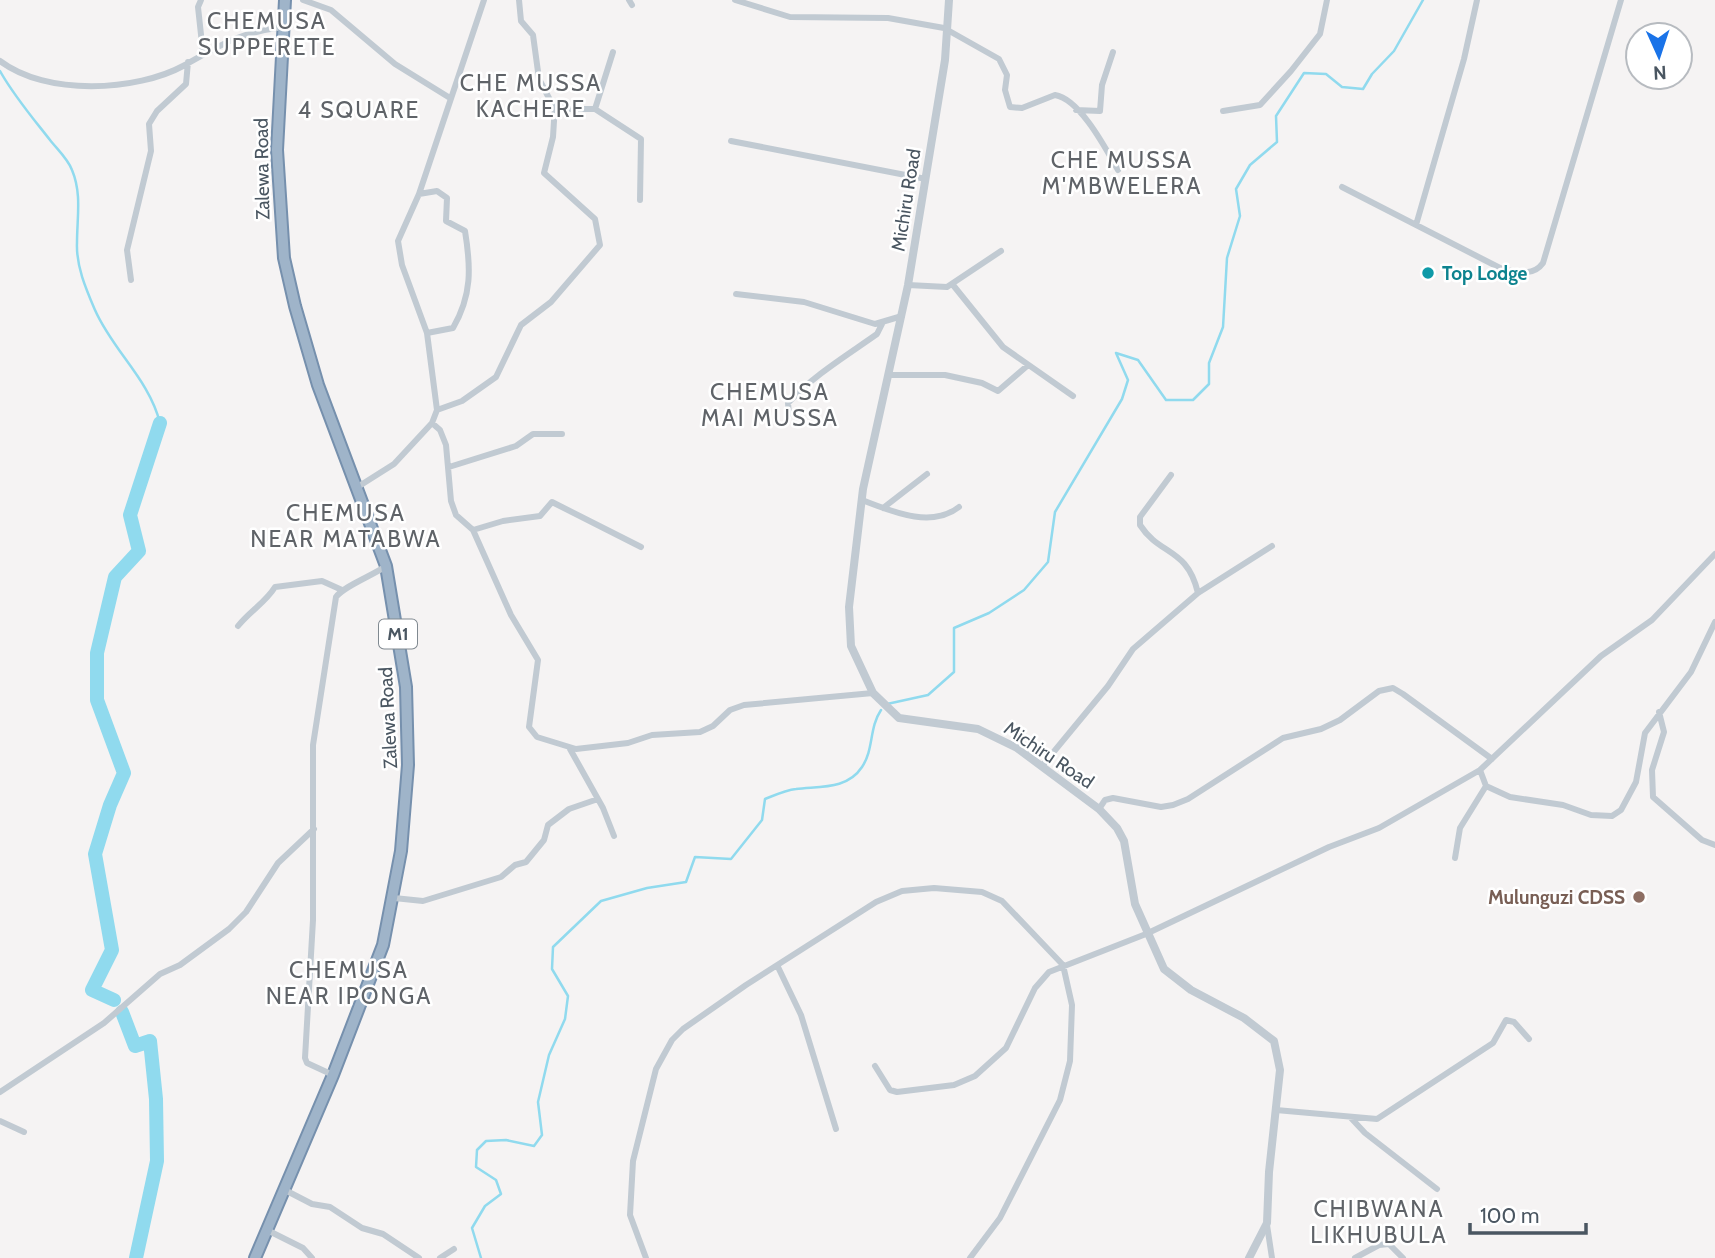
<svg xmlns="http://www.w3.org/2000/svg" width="1715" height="1258" font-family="Cabin,sans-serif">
<rect width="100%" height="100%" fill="#f5f3f3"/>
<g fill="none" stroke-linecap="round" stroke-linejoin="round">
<!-- stream -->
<path stroke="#90daee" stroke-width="2.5" d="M0 71C14 96 32 117 50 140 57 149 68 159 72 170 82 194 77 217 77 243 76 266 86 289 95 310 113 351 149 379 160 423
M887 704 928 695 954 672V628L989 613 1024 590 1048 562 1055 512 1122 399 1128 380 1116 353 1138 360 1166 400H1193L1209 384V363L1223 327 1227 258 1240 216 1236 189 1250 165 1277 142 1276 116 1304 73 1326 74 1342 87 1363 89 1372 74 1394 51 1423 0
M481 1258 472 1228 485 1206 501 1194 496 1180 476 1167 477 1150 486 1141 506 1140 534 1146 542 1135 538 1102 549 1055 565 1019 568 996 552 969 553 947 601 901 647 888 686 882 695 857 731 859 762 820 765 799C775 795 786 790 796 789 819 786 847 790 862 767 874 749 869 728 881 710"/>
<!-- river -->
<path stroke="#90daee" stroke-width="14" d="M114 1000 92 990 112 950 95 854 110 805 124 773 97 700V653L115 577 139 551 130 515 160 423
M122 1012 135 1046 150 1041 156 1099 157 1161 136 1258"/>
<!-- trunk casing -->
<g stroke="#7690ad" stroke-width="14">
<path id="trunk" d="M255 1258 333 1075 383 945 401 851 408 765 406 687 386 566 318 385 295 306 284 258 277 150 285 0"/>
</g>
<!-- minor -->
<path stroke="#c1cad2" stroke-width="6" d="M201 0 198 7 203 53
M303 0 331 10 395 64 450 98
M519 0 521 21 533 35 539 79 550 100 565 109H595L641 139 640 200
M629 0 632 5
M735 0 790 17 888 18 944 28 999 59 1007 75 1005 90 1010 107 1022 108 1055 95C1080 99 1106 149 1118 170
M0 61C46 96 136 92 185 65 223 44 238 33 283 27
M595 109 613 52
M1076 110 1100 111 1102 85 1113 52
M1223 111 1260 105 1291 71 1320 34 1327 0
M731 141 926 179
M1342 187 1502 269C1517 272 1533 277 1543 263L1621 0
M419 194 437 191 447 198 446 221 465 231C471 268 472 295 453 328L427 333
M1416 225 1464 59 1477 0
M131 280 127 250 151 151 149 124 157 111 186 84 188 62
M908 285 947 287 1001 251
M953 285 1003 347 1073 396
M736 294 804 302 875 324 902 316
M889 375H945L982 383 998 391 1027 366
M437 410 462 401 496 377 521 325 551 302 600 245 595 219 544 173 553 137 555 105
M789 414 788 403C814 375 846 356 877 334L882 324
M432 423 440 430 446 445 451 501 456 515 473 530 511 615 538 660 529 727 537 737 576 749 628 743 652 735 700 732 713 726 730 710 744 705 873 693
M449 467 516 446 533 434H562
M1171 475 1140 517V525C1160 556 1187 547 1198 593
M356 488 394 464 432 423 437 410 427 333 402 265 398 241 419 194 484 0
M862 500C891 511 931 529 959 507
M883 508 927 474
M473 530 503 521 540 516 552 502 641 547
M238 626C250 611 266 602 275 587L322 581 342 590
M1659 712 1664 732 1652 770 1653 797 1702 840 1715 845
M570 749 603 808 614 836
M1042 766 1108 686 1133 649 1198 593 1272 546
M1486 786 1510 797 1563 805 1591 815 1612 816 1621 810 1636 782 1645 733 1691 672 1715 622
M1099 809 1105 800 1113 798 1161 807 1173 805 1188 799 1283 738 1321 729 1340 720 1379 691 1393 688 1403 694 1492 759
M1455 858 1460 828 1486 786 1480 770
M394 898 423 901 501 877 515 865 526 862 544 840 548 825 569 809 598 799
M778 967 801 1015 836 1129
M875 1066 890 1090 897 1092 954 1085 975 1076 1006 1048 1035 988 1049 972 1146 934 1329 847 1379 828 1480 770 1601 656 1652 620 1715 554
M333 1075 307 1063 305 1058 313 920V745L336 597C344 586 372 576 386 566
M0 1092 104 1023 160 974 180 965 229 929 246 912 278 863 314 829
M1276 1110 1377 1119 1493 1043 1506 1020 1514 1022 1529 1039
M1351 1118 1365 1133 1437 1189
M0 1121 24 1132
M283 1189 312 1204 330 1207 362 1228 383 1234 419 1258
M1267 1225 1272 1258
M267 1230 303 1248 312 1258
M440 1258 454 1249
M646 1258 630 1215 633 1161 656 1069 672 1040 683 1029 746 985 876 902 902 891 934 888 982 892 1002 901 1063 965 1072 1005 1070 1061 1060 1100 1000 1218 970 1258
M1355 1258 1379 1245 1389 1244 1403 1258"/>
<!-- tertiary -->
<path stroke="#c1cad2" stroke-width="8" d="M949 0 945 60 908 285 863 489 849 607 851 646 873 693 899 718 978 729 1017 748 1099 809 1117 828 1124 841 1135 904 1164 969 1191 990 1244 1018 1274 1041 1280 1070 1269 1172 1267 1223 1249 1258"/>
<!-- trunk -->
<use href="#trunk" stroke="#9fb4c9" stroke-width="10"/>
</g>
<!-- markers -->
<circle fill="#0f9aa8" stroke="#fff" stroke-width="2.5" cx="1428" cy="273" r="7"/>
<circle fill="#8d6e63" stroke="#fff" stroke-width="2.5" cx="1639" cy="897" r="7"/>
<g text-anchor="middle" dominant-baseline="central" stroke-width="5" stroke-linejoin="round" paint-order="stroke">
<!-- shield labels -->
<rect fill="#fff" stroke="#808990" stroke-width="2" x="379" y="619.5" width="38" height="29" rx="5"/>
<g font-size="18" font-weight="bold" fill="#4a5661">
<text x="398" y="634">M1</text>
</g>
<!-- street labels -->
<g font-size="19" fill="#4a5661" stroke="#fff">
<text transform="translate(262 169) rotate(-91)">Zalewa Road</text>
<text transform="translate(906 200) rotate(-81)">Michiru Road</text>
<text transform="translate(388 718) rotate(-93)">Zalewa Road</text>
<text transform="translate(1049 755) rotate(34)">Michiru Road</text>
</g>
<!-- culture labels -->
<g font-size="19" font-weight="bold" fill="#0d838f" stroke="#fff" text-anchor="start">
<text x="1442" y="273">Top Lodge</text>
</g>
<!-- education labels -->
<g font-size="19" font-weight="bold" fill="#785e54" stroke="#fff" text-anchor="end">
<text x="1625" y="897">Mulunguzi CDSS</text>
</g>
<!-- quarter labels -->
<g font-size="23" letter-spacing="2" fill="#5f6368" stroke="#fff">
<text x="267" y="21">CHEMUSA<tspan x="267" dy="26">SUPPERETE</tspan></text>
<text x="531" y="83">CHE MUSSA<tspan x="531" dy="26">KACHERE</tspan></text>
<text x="359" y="110">4 SQUARE</text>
<text x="1122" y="160">CHE MUSSA<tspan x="1122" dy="26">M'MBWELERA</tspan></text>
<text x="770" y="392">CHEMUSA<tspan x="770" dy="26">MAI MUSSA</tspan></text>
<text x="346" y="513">CHEMUSA<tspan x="346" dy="26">NEAR MATABWA</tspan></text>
<text x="349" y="970">CHEMUSA<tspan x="349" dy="26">NEAR IPONGA</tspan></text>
<text x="1379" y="1209">CHIBWANA<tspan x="1379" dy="26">LIKHUBULA</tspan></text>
</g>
</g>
<!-- north arrow -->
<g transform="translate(1659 56) rotate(177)"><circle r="33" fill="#ffffff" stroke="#b7bbc0" stroke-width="2"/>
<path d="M0-5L12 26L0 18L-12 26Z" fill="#1a73e8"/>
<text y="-10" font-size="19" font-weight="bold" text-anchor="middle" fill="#4a5661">N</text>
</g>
<!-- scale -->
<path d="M1470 1223v10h116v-10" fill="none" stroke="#4a5661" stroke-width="3.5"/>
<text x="1480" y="1223" font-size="21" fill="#4a5661" stroke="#ffffff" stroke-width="5" paint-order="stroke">100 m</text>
</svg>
